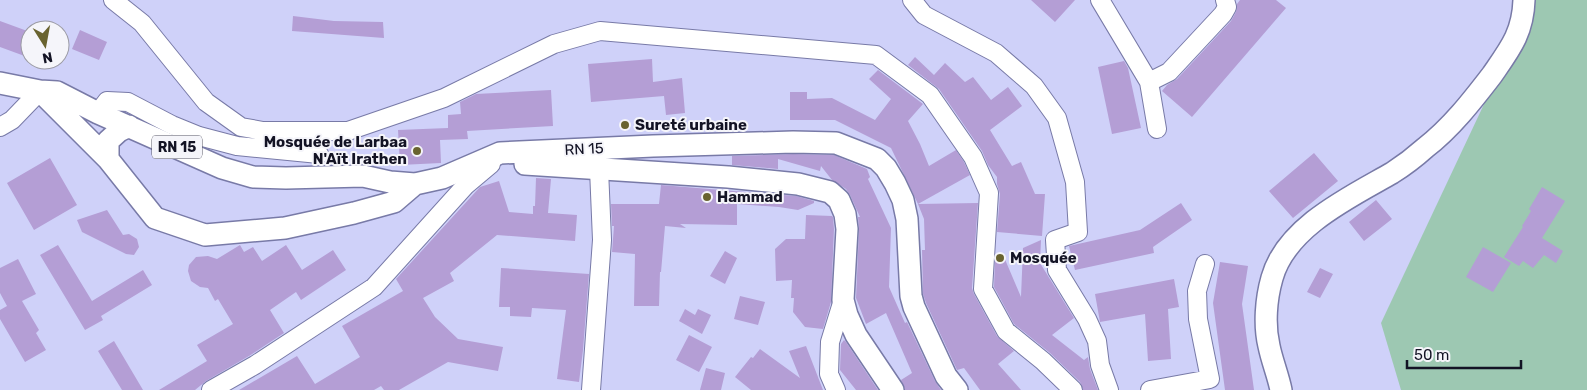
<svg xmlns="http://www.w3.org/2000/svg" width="1587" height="390" font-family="Rubik,sans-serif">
<rect width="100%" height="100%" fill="#cfd1f9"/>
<!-- green -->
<path fill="#9dc8b2" d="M1533 0H1587V390H1401L1381 323Z"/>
<!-- building -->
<path fill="#b49ed5" d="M1031 0H1075L1055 22Z
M1240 0H1276L1286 8 1192 117 1162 91 1167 85 1177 79 1231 21 1236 12 1237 4Z
M293 16 334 21 383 22 384 38 292 31Z
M0 21 30 32V58L0 47Z
M80 30 107 42 99 60 72 49Z
M915 57 934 75 945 63 965 82 973 77 991 100 1008 87 1022 106 990 130 1012 166 1021 162 1035 194H1045L1042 236 997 232 1000 194 997 184V177L988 165 982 151 939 89 908 65Z
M652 59 653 82 682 78 685 113 666 115 664 96 591 102 588 64Z
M1124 61 1128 68 1141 128 1112 134 1098 67Z
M878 70 923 104 908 121 920 144 929 166 956 150 964 162 970 175 918 204 891 148 835 120H790V92H807V99L832 98 875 120 891 99 869 79Z
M551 90 553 126 467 131 468 139 440 140 441 163 400 165 398 130 448 128V115L461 114 460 102 476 94Z
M1314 153 1338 181 1293 218 1269 191Z
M793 154 834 155 867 169 870 177 868 179 891 228 889 287 905 323 907 322 935 381 941 390H905L901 380 912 373 886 313 866 324 856 298 859 230 858 217H860L850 195 846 189 832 180 821 166 820 171 778 159V169L732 165V156Z
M50 158 77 205 34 230 7 183Z
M536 178 551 179 548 213 577 215 575 241 497 235 450 273 454 281 423 298 435 317 458 339 503 347 498 371 448 362 399 390H384L381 386 374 390H239L297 356 315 384 360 357 342 326 403 291 396 279 480 187 499 181 509 212 533 214V206H535Z
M661 185 796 196 814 201V203L798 210 779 207 737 204V225L680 224 686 228 665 226 661 272H660L659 306H634L635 254 612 252 614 226H612L611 204H659Z
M1542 187 1565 201 1542 238 1563 251 1556 263 1544 255 1533 268 1523 261 1519 266 1504 257 1523 227 1522 226 1531 211 1529 209Z
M1376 200 1392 219 1364 241 1349 222Z
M978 203 972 288 974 294 997 336 1014 351 998 364 1021 390H980L964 368 957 370 926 303 923 294 922 250H925L924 219 918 204Z
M1181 203 1192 220 1153 247 1154 253 1075 270 1069 246 1140 230Z
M107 210 123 235 129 234 137 239 139 247 134 255 126 254 82 232 77 220Z
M806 215 832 216 833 217 834 229 831 302 823 329 805 327 793 312 794 298H791L792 280 776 281 775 249 786 239H805Z
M1041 240 1040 263 1074 318 1052 335 1084 360 1088 357 1090 369 1098 390H1083L1080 382 1050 353 1014 324 994 287 995 261 1004 257 1021 297 1023 248Z
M58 245 92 301 143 270 152 285 101 316 103 320 85 330 40 255Z
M240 245 244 252 253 247 262 261 286 245 302 270 333 250 346 270 301 300 296 292 270 310 284 333 249 356 206 381 195 390H159L207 361 197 345 233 324 218 299 215 301 208 288 200 287 191 281 188 271 189 265 196 257 208 256 217 259Z
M1483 247 1511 263 1493 292 1466 277Z
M725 251 737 258 725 284 710 276Z
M18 259 36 294 22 301 39 330 36 333 46 350 25 362 0 319V310L7 306 0 293V268Z
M1220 262 1248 266 1242 304 1254 390H1225L1213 303Z
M501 268 589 274 583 350 579 382 557 379 566 310 532 308 531 317 510 316V307H499Z
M1320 268 1333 274 1320 298 1307 292Z
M1174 279 1179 307 1168 309 1171 359 1148 361 1145 314 1100 322 1095 294Z
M740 296 765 302 758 325 734 319Z
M685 309 695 315 698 309 711 315 702 334 679 321Z
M689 335 712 347 699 372 676 360Z
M844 340 846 342 878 390H856L840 370 841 344Z
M114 341 143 390H122L98 351Z
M806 346 823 390H751L735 377 751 357 753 358 760 349 800 378 789 351Z
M706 368 725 373 721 390H700Z"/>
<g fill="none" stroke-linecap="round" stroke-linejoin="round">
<!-- minor casing -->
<g stroke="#787aa7" stroke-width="20">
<path id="minor" d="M113 0 142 23 206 102 241 127 263 131H348L444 98 554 44 600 31 876 55 930 95 973 157 989 193 983 289 1006 331 1043 361 1073 390
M912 0 924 15 996 53 1034 86 1057 118 1075 182 1078 232 1055 240 1057 270 1087 319 1097 341 1100 365 1109 390
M1100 0 1149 82 1157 129
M1149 82 1169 72 1223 14 1227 7 1225 0
M98 113 107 101 128 102 172 125 199 136 237 146 319 154
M0 127 12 120 40 91
M211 390 255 365 374 287 466 185 491 164
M591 390 602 240 599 169
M836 390 829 374 830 342 843 300
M1150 390 1210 379 1198 319 1197 291 1205 264"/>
</g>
<!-- major casing -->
<g stroke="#787aa7" stroke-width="24">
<path id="major" d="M0 83 40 91
M108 159V141L119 131 129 126
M525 164 728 177 798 184 830 192 839 200 845 214 847 229 843 300 847 315 856 335 893 390
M415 184 394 202 354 213 285 228 205 235 155 218 108 159 40 91 57 92 98 113 222 168 253 177 286 178 363 176 390 182 415 184 442 178 500 153 653 146 793 142 836 143 877 159 886 168 895 183 903 200 907 219 911 296 914 307 946 376 957 390
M1281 390C1278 375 1272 361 1269 346 1264 325 1266 299 1272 278 1286 227 1350 197 1392 173 1403 166 1415 157 1425 148 1451 128 1472 101 1492 75 1510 49 1523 33 1524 0"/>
</g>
<!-- minor -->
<use href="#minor" stroke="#fff" stroke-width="18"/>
<!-- major -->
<use href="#major" stroke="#fff" stroke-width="21"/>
</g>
<!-- markers -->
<g fill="#696330" stroke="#f5f5fa" stroke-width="2">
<circle cx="625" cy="125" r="5"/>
<circle cx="417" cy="151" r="5"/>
<circle cx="707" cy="197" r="5"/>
<circle cx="1000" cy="258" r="5"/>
</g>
<g text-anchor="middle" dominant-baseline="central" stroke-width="4" stroke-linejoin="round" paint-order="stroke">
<!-- shield labels -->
<rect fill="#f5f5fa" stroke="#575764" stroke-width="1" x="152" y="135.5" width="50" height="23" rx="4"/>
<g font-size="14" font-weight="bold" fill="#131324">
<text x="177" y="147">RN 15</text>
</g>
<!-- poi labels -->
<g font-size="15" font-weight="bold" fill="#131324" stroke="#f5f5fa" text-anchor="start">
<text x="635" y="125">Sureté urbaine</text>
<text x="407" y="142" text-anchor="end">Mosquée de Larbaa<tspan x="407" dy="17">N'Aït Irathen</tspan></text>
<text x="717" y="197">Hammad</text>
<text x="1010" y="258">Mosquée</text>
</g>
<!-- street labels -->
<g font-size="15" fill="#131324" stroke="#f5f5fa">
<text transform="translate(584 149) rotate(-3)">RN 15</text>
</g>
</g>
<!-- north arrow -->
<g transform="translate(45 45) rotate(169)"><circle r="24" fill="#f5f5fa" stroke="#9b9ba4"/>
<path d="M0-4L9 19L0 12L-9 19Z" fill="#696330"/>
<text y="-8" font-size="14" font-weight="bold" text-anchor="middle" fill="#131324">N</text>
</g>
<!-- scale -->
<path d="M1407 360v8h114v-8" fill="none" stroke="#131324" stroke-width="2.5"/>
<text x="1414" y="360" font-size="15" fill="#131324" stroke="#f5f5fa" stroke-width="4" paint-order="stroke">50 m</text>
</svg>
